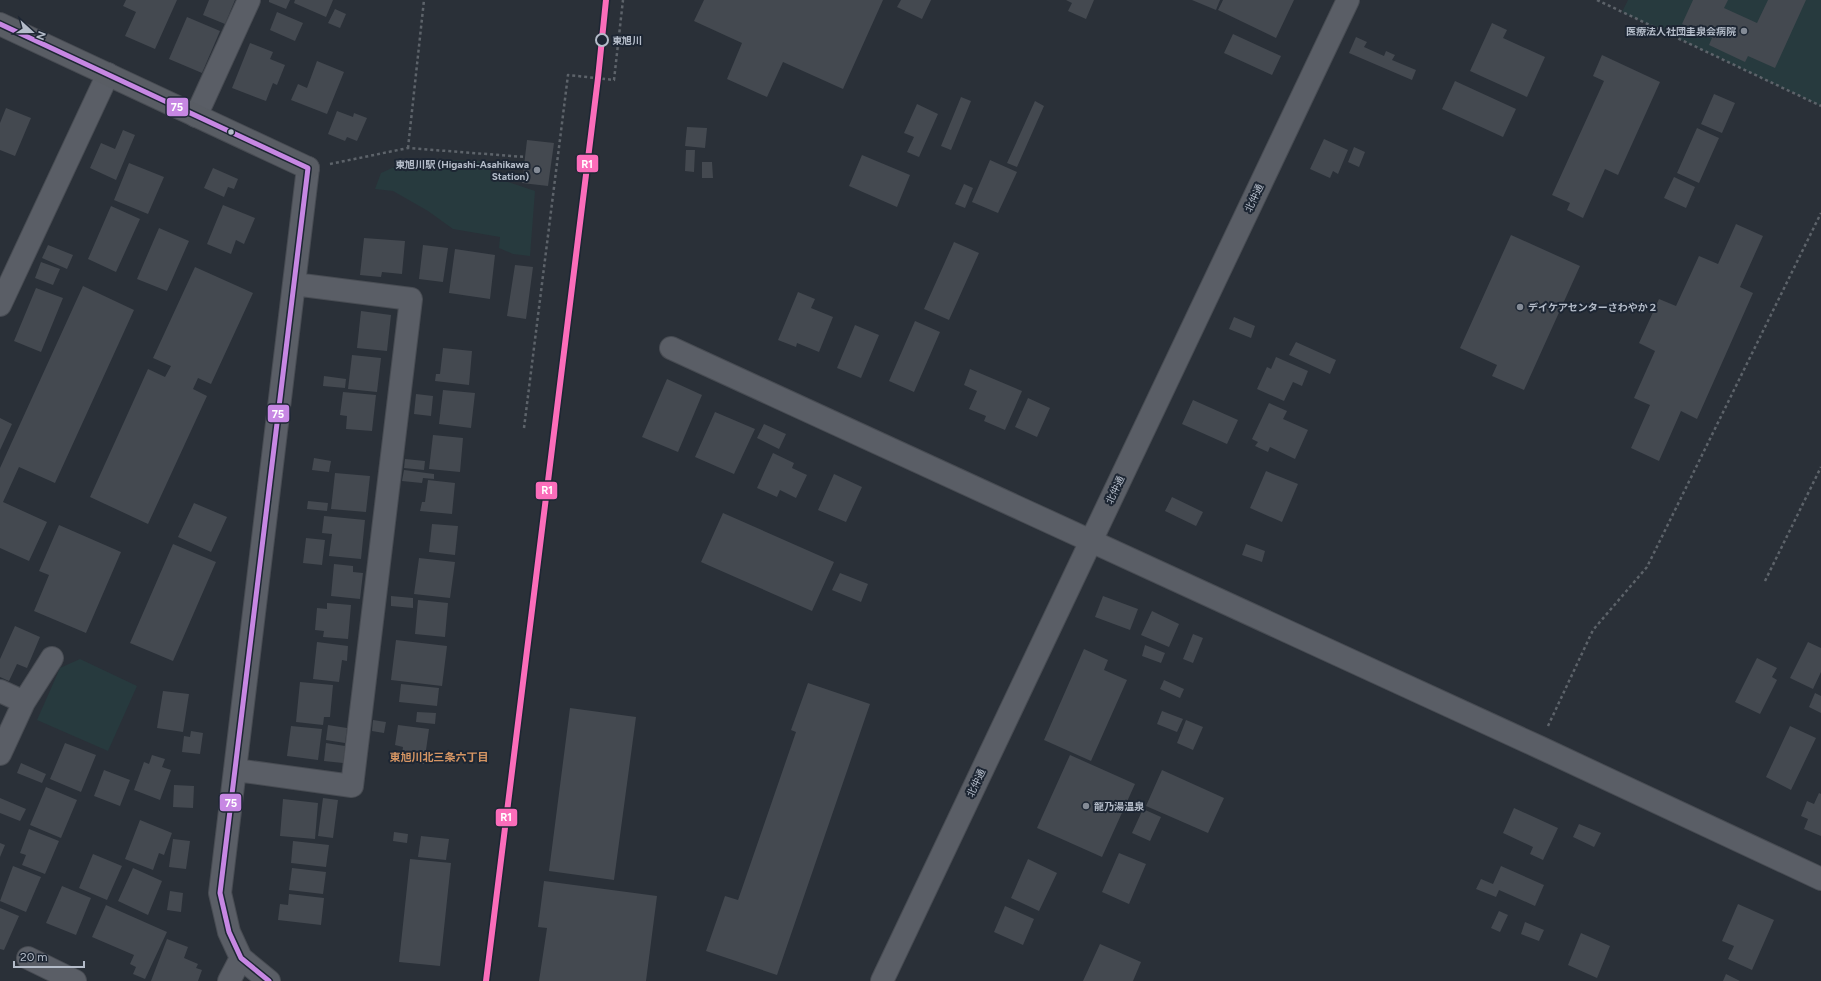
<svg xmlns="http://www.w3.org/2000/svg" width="1821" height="981" font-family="Figtree,'Noto Sans JP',sans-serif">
<rect width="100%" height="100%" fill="#2a3038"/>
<!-- green -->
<path fill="#273a3e" d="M1628 0H1821V106L1622 12Z
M412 159 487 161 493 177 535 191 530 256 513 254 499 248 500 237 453 229 428 211 393 191 375 189 381 173Z
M80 659 137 686 108 751 37 720 60 668Z"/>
<!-- building -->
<path fill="#444950" d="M126 0H177L155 49 125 36 136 12 123 6Z
M209 0H235L225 24 203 15Z
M269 0H290L286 9 269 2Z
M295 0H333L326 17 294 3Z
M704 0H883L843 89 783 62 767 97 727 79 742 43 694 21Z
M901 0H931L922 19 897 7Z
M1066 0H1094L1086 19 1068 11 1072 3Z
M1192 0H1220L1216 10Z
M1223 0H1294L1276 38 1218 10Z
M1693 0H1728L1724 8 1757 23 1768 0H1806L1775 68 1748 56 1745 62 1709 45 1712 38 1682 24Z
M335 9 346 14 340 28 328 23Z
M277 12 303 23 295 41 270 30Z
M187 17 220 31 202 73 169 59Z
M1492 23 1507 30 1503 38 1545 57 1527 97 1470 71Z
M1233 34 1281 56 1272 75 1224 53Z
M1356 37 1367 42 1364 47 1384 56 1386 51 1395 55 1392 60 1416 70 1412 80 1349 53Z
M250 43 273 52 270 59 285 65 277 85 273 83 266 101 232 88Z
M1602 55 1660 82 1618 175 1605 169 1583 218 1567 210 1570 203 1552 195 1604 81 1593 76Z
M317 61 344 72 327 114 291 100 298 84 307 88Z
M1455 81 1516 109 1503 137 1442 109Z
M1714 94 1735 103 1722 133 1701 124Z
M961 97 971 101 951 150 941 146Z
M1035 101 1044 106 1017 167 1007 163Z
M917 104 938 114 919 157 907 152 914 137 904 133Z
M6 108 31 118 15 156 0 150V123Z
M337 111 353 117 354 113 367 118 357 141 347 137 345 141 328 134Z
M687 127 707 128 705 148 685 146Z
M1697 128 1719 138 1699 183 1677 173Z
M123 130 135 135 116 180 90 168 101 143 115 149Z
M1324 139 1348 150 1338 174 1333 171 1330 178 1310 169Z
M527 140 554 143 548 186 522 183Z
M1354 147 1365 152 1359 167 1348 162Z
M686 150H695L694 172 685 171Z
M862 155 910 175 897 207 849 186Z
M990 160 1017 172 998 213 972 202Z
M702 162H712L713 178H702Z
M129 163 164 177 148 214 114 200Z
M213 168 238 179 234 189 228 187 224 197 204 188Z
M1674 177 1695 187 1686 208 1664 198Z
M964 184 973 188 965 208 955 204Z
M223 205 255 218 244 244 236 240 231 254 207 244Z
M111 206 140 219 116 272 88 259Z
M1736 224 1763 236 1740 287 1753 293 1697 419 1681 411 1659 461 1631 448 1650 405 1634 398 1655 351 1639 343 1659 299 1676 306 1699 256 1718 264Z
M159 228 189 241 167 291 137 279Z
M1511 235 1580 266 1524 390 1492 376 1497 365 1460 348Z
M364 238 405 241 402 274 382 272 381 277 360 275Z
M954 242 979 253 949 320 924 309Z
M48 245 73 255 67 269 42 258Z
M423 245 448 248 443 282 419 279Z
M455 249 495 255 490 299 449 293Z
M41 262 60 269 53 285 35 278Z
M515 265 533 267 526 319 507 316Z
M195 267 253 293 211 384 198 378 193 389 207 396 148 524 90 497 148 369 165 377 171 366 153 358Z
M83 286 134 310 55 483 19 467 3 502 47 522 29 561 0 548V468Z
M36 288 63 298 41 352 14 341Z
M798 292 815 299 811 308 833 317 819 352 797 343 796 347 778 340Z
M361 311 391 315 387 351 357 348Z
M1234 317 1255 326 1251 338 1229 329Z
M915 321 940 332 914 392 889 381Z
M855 325 879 335 861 378 837 368Z
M1296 342 1336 360 1330 374 1289 355Z
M443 348 472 351 469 385 435 381 436 374H440Z
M352 355 381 358 377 392 348 389Z
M1276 357 1308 371 1302 386 1293 382 1284 401 1257 389 1267 367 1271 369Z
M970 369 1022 391 1005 430 984 421 986 416 969 409 977 391 964 385Z
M324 376 346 379 345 388 323 386Z
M667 379 702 395 678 452 642 437Z
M443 390 475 393 471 428 439 424Z
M343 392 376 395 372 431 346 429 347 416 340 415Z
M416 394 433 396 431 416 414 414Z
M1028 398 1050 408 1037 437 1015 427Z
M1193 400 1238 420 1227 444 1182 424Z
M1269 403 1287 411 1283 419 1308 430 1295 459 1270 447 1268 452 1255 446 1258 442 1252 439Z
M715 412 755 429 734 474 695 457Z
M0 418 12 424 0 450Z
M764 424 786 434 779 449 757 438Z
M433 435 463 438 460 472 429 469Z
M773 453 794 463 792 468 807 475 796 498 780 490 777 497 757 488Z
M314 458 331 461 329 472 312 470Z
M405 459 425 461 424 470 404 468Z
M404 470 434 474V479L423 478 422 483 402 481Z
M1266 471 1298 484 1282 522 1250 508Z
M335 473 370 476 366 512 331 509Z
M834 474 862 487 846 522 818 510Z
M428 480 455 483 452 514 420 511 422 502H425Z
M1172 497 1203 512 1196 526 1165 511Z
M308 501 328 503 327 511 307 509Z
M194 503 227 517 211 552 178 537Z
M723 513 834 562 812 611 701 562Z
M324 516 365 520 361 559 329 556 332 534 322 533Z
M432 524 458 526 455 555 429 552Z
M59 525 121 552 86 633 34 611 49 575 39 571Z
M306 538 325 540 322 565 303 563Z
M173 544 216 562 173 661 130 643Z
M1246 544 1265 551 1262 562 1242 555Z
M419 558 455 562 450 598 414 594Z
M334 564 353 566V572L363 573 360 599 331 596Z
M840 573 868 584 861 602 832 590Z
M391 596 413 598V608L391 606Z
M1103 596 1138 609 1130 630 1095 617Z
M418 600 448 603 445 637 415 634Z
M327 603 351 605 348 639 323 637 324 631 315 630 317 608 327 609Z
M1152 611 1179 624 1169 647 1141 635Z
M15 626 40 637 27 668 17 664 9 681 0 677V659Z
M1193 634 1203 638 1193 663 1183 659Z
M396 640 447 646 442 686 391 680Z
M317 642 348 646 347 661 342 660 339 682 313 679Z
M1808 642 1821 648V672L1813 689 1790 678Z
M1145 645 1165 653 1161 663 1142 656Z
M1084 649 1108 660 1104 670 1127 680 1091 761 1044 740Z
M1757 658 1777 668 1772 677 1777 680 1760 714 1735 702Z
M1164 680 1184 689 1180 698 1160 689Z
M300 682 333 685 330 717H324L323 725 296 722Z
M808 683 870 704 777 975 706 951 725 896 738 900 796 732 791 730Z
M401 684 439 688 437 706 399 702Z
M163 691 189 694 183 732 157 728Z
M1815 693 1821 696V713L1809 707Z
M570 708 636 717 614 880 549 871Z
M1162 711 1183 719 1177 732 1157 724Z
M417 712 436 713 435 724 416 722Z
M373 720 386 722 384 733 372 731Z
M1186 720 1203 727 1193 750 1177 743Z
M328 725 347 728 345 743 326 740Z
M398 725 429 729 424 764 401 761 403 747 395 745Z
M291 726 322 729 318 760 287 756Z
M1790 726 1816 738 1791 790 1766 777Z
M191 731 203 733 200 754 182 752 184 736 190 737Z
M65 743 96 755 81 792 50 779Z
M326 743 345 746 343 763 324 761Z
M152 755 165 759 162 767 171 770 160 800 134 790 144 762 149 764Z
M1070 755 1135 784 1102 857 1037 828Z
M21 763 46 774 42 783 17 773Z
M104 770 130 780 120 806 94 796Z
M1162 770 1224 798 1208 833 1146 806Z
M174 785 194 786 193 808 173 807Z
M46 787 77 800 61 838 30 825Z
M1819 793 1821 794V836L1804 829 1808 819 1801 816 1807 801 1814 804Z
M0 798 26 809 20 821 0 813Z
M323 798 338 800 333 838 318 836Z
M283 799 318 803 315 839 280 836Z
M1514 808 1558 828 1543 860 1530 854 1533 847 1503 833Z
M1143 809 1161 817 1150 841 1132 833Z
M140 820 172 833 164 855 159 853 153 870 125 859Z
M1579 824 1601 833 1594 847 1573 837Z
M29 829 59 841 45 874 22 865 26 855 20 853Z
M394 832 408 834 407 843 393 841Z
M421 836 449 839 446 860 418 857Z
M173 839 190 841 186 869 169 867Z
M293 841 329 845 326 867 291 863Z
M0 843 5 845 0 857Z
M1119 853 1146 864 1129 904 1102 892Z
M93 854 122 866 107 900 79 888Z
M410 859 451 863 440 966 399 962Z
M1028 859 1057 873 1039 911 1011 898Z
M13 866 41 877 26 912 0 901Z
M1501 866 1544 885 1535 906 1499 890 1496 897 1476 889 1481 879 1493 884Z
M133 868 162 881 148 915 118 901Z
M292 868 326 872 323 894 289 890Z
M544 881 657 896 646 981H539L547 928 538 927Z
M62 886 91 898 76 935 46 923Z
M170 891 183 893 181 912 167 910Z
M289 894 324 898 321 925 278 920 280 904 288 905Z
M1738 904 1774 920 1752 970 1728 959 1734 946 1722 941Z
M106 905 167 932 145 979 133 974 136 967 130 964 134 955 92 937Z
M1005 906 1034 919 1023 945 994 932Z
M0 908 19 916 4 950 0 949Z
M1499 911 1508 915 1500 932 1491 928Z
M1525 922 1544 930 1539 941 1521 934Z
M1581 933 1610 946 1597 978 1568 965Z
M167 939 188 947 184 958 198 964 196 968 202 970 198 981H151Z
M1100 944 1141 962 1133 981H1083Z
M1726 974 1740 981H1723Z"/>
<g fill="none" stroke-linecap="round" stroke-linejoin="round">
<!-- minor casing -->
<g stroke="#484c53" stroke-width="24">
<path id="minor" d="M196 116 249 0
M0 305 108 74
M0 691 24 702
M0 754 24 702 52 658
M236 770 352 786 411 299 294 284
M28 958 75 981
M229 981 241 958
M269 981 241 958 229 932 220 893 308 168"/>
</g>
<!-- tertiary casing -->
<g stroke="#484c53" stroke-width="24">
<path id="tertiary" d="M671 348 1539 747 1821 879
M882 981 1348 0"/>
</g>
<!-- secondary casing -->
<g stroke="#484c53" stroke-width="24">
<path id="secondary" d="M0 24 308 168"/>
</g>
<!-- path -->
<path stroke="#5d636a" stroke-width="2.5" stroke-dasharray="3 3" stroke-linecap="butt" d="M1597 0 1821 106
M408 148 424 0
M330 164 408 148 525 157
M524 428 568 75 614 80 623 0
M1765 581 1821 467
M1548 726 1593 630 1647 567 1821 213"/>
<!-- minor -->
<use href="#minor" stroke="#5a5e66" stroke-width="22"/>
<!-- tertiary -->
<use href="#tertiary" stroke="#5a5e66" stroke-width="22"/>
<!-- secondary -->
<use href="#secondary" stroke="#595d64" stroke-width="22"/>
<!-- bus-1 casing -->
<g stroke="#1d2633" stroke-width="8">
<path id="bus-1" d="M0 24 308 168 220 893 229 932 241 958 269 981"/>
</g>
<!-- bus-1 -->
<use href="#bus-1" stroke="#c787e3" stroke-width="5"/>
<!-- rail-1 casing -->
<g stroke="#1d2633" stroke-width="9">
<path id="rail-1" d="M486 981 598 78 606 0"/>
</g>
<!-- rail-1 -->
<use href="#rail-1" stroke="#fb6dba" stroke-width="6"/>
</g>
<!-- markers -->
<g fill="#848b96" stroke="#1d2633" stroke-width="1.5">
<circle cx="1744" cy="31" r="4"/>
<circle cx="537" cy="170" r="4"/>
<circle cx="1520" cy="307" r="4"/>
<circle cx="1086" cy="806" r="4"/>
</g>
<circle fill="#1d2633" stroke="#b4bcc9" stroke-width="2" cx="602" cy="40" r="6"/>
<circle fill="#b4bcc9" stroke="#1d2633" stroke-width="1.5" cx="231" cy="132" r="3.5"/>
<g text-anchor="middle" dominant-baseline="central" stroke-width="4" stroke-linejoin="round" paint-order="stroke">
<!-- poi labels -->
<g font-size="10" font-weight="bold" fill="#b4bcc9" stroke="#1d2633" text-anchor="end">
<text x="1736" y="31">医療法人社団圭泉会病院</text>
<text x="529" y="164">東旭川駅 (Higashi-Asahikawa<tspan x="529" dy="12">Station)</tspan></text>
<text x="1528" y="307" text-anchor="start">デイケアセンターさわやか２</text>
<text x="1094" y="806" text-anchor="start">龍乃湯温泉</text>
</g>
<!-- stop labels -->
<g font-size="10" font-weight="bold" fill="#b4bcc9" stroke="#1d2633" text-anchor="start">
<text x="612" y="40">東旭川</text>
</g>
<!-- street labels -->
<g font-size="10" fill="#b4bcc9" stroke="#1d2633">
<text transform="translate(1254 198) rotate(-65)">北仲通</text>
<text transform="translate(1115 490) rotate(-65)">北仲通</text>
<text transform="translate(976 783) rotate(-65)">北仲通</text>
</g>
<!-- neighbourhood labels -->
<g font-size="11" font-weight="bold" fill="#d59563" stroke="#1d2633">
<text x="439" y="757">東旭川北三条六丁目</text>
</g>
</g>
<g stroke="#1d2633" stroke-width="1.5">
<rect x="166" y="97" width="23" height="20" rx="4" fill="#c787e3"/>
<rect x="576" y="154" width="23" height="19" rx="4" fill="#fb6dba"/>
<rect x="267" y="404" width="23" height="19" rx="4" fill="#c787e3"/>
<rect x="535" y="481" width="23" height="19" rx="4" fill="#fb6dba"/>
<rect x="219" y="793" width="23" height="19" rx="4" fill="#c787e3"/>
<rect x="495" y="808" width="23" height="19" rx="4" fill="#fb6dba"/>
</g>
<g font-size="11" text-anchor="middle" font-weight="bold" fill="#fff">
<text x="177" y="111">75</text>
<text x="587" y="168">R1</text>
<text x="278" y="418">75</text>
<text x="547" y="494">R1</text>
<text x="231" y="807">75</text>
<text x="506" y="821">R1</text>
</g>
<!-- north arrow -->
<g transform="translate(32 32) rotate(111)" stroke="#1d2633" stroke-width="3" paint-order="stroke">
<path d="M0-3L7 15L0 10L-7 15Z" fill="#b4bcc9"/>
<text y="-6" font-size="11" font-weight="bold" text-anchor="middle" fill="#b4bcc9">N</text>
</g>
<!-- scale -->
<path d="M14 961v6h70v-6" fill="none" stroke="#b4bcc9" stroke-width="2"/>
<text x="20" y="961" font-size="12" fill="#b4bcc9" stroke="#1d2633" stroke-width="3" paint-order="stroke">20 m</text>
</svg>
